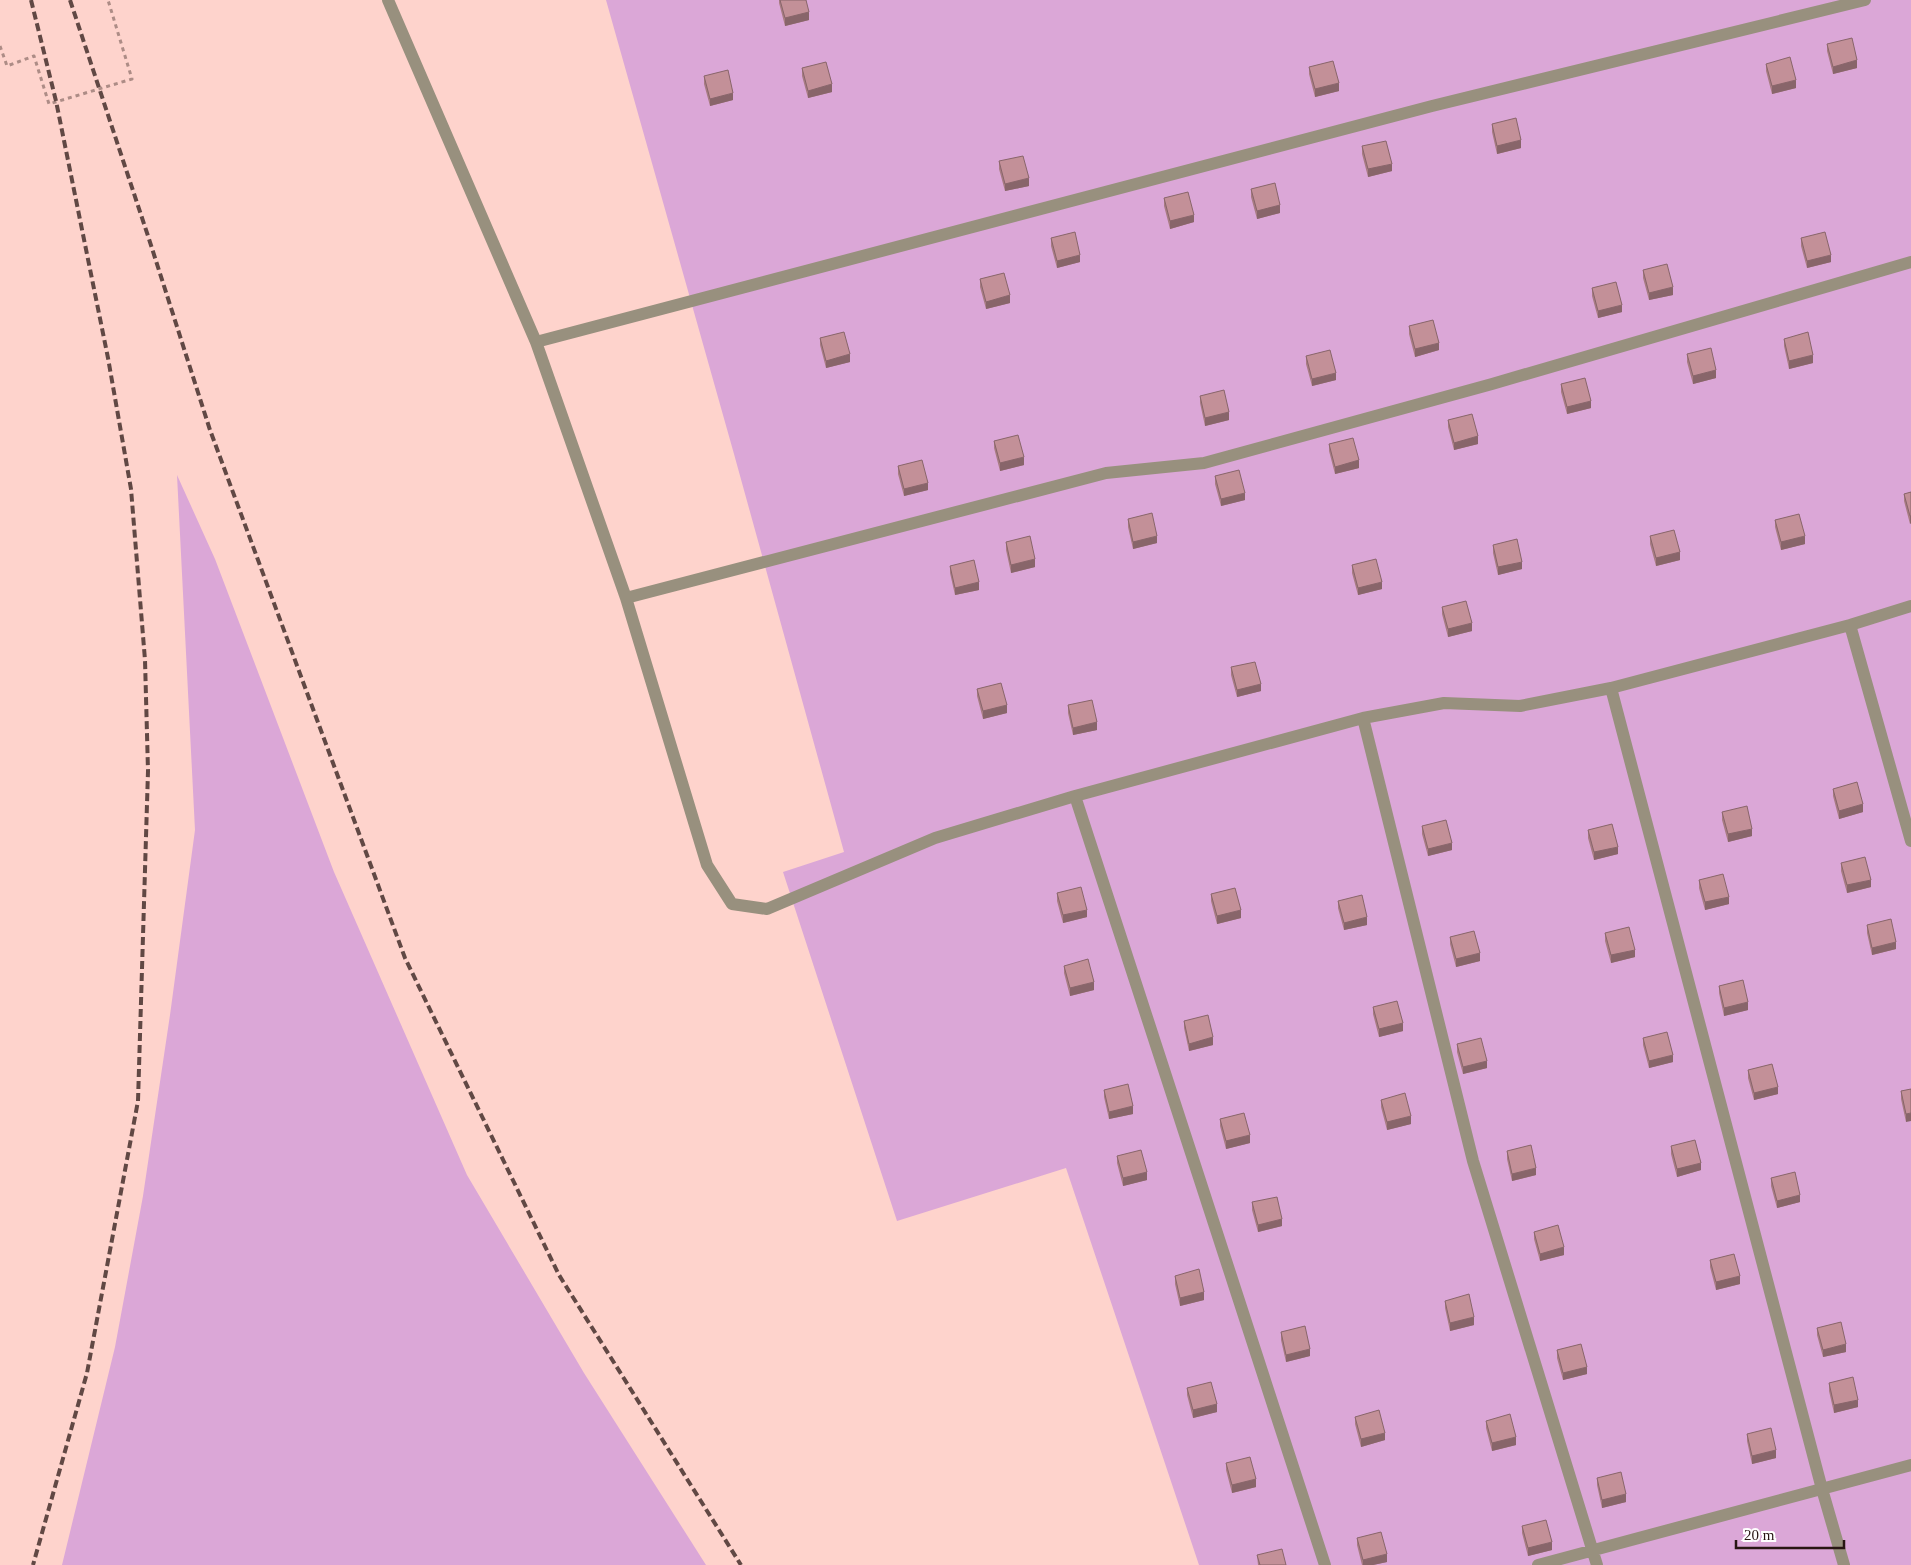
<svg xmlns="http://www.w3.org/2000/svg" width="1911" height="1565" font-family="Georgia,serif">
<rect width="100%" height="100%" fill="#fed3cc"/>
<!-- green -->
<path fill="#dba7d7" d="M606 0H1911V1565H1199L1066 1168 897 1221 783 872 844 852 734 454Z
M177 475 215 559 334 872 467 1175 584 1373 706 1565H62L115 1347 143 1196 170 1015 195 830Z"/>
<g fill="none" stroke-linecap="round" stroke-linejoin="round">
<!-- path -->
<path stroke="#ad8c86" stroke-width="3" stroke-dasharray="4 4" stroke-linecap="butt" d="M0 46 7 66 34 56 49 104 132 79 108 0"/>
<!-- service -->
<path stroke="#98907e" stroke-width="12" d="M388 0 536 342 626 598 707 865 732 904 767 909 935 838 1075 796 1363 718 1444 703 1520 706 1611 688 1850 625 1911 606
M536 342 1432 106 1865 0
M626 598 1106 473 1204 463 1492 384 1911 262
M1850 625 1911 841
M1611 688 1822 1489 1844 1565
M1363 718 1473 1161 1597 1565
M1075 796 1325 1565
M1538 1565 1911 1465"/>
<!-- rail -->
<path stroke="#614844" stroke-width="4" stroke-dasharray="8 4" stroke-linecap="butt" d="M31 0 56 101 108 358 131 489 145 660 148 771 138 1101 87 1373 33 1565
M70 0 149 239 210 430 405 958 559 1275 741 1565"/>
</g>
<!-- wall -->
<path fill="#a87c83" d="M779 0H806L809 20 785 26 779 3Z
M1827 44 1857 68 1833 74 1827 51Z
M1766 64 1796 88 1772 94 1766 71Z
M1309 67 1339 91 1315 97 1309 74Z
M802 68 832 92 808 98 802 76Z
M704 76 733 100 710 106 704 84Z
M1492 124 1521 148 1497 154 1492 132Z
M1362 146 1392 171 1368 177 1362 154Z
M999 161 1029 186 1005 191 999 169Z
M1251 189 1280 213 1257 219 1251 197Z
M1164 198 1194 222 1170 229 1164 206Z
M1051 238 1080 262 1057 268 1051 246Z
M1801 238 1831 262 1807 268 1801 246Z
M1643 270 1673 295 1649 300 1643 278Z
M980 279 1010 303 986 309 980 287Z
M1592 288 1622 312 1598 318 1592 296Z
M1409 326 1439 350 1415 357 1409 334Z
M820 338 850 362 826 368 820 345Z
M1784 339 1813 363 1789 369 1784 346Z
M1687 354 1716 378 1693 384 1687 362Z
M1306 356 1336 380 1312 386 1306 364Z
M1561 384 1591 408 1567 414 1561 392Z
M1200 396 1229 420 1205 426 1200 403Z
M1448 420 1478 444 1454 450 1448 427Z
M994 441 1024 465 1000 471 994 448Z
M1329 444 1359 468 1335 474 1329 451Z
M898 466 928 490 904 496 898 474Z
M1215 476 1245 500 1221 506 1215 484Z
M1911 492V523L1910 524 1904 501V494Z
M1128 519 1157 543 1133 549 1128 527Z
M1775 520 1805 544 1781 550 1775 527Z
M1650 536 1680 560 1656 566 1650 544Z
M1006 542 1035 567 1011 573 1006 550Z
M1493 545 1522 569 1498 575 1493 553Z
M1352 565 1382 589 1358 595 1352 573Z
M950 566 979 590 955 595 950 573Z
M1442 607 1472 631 1448 637 1442 614Z
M1231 667 1261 691 1237 697 1231 675Z
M977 689 1007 713 983 719 977 696Z
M1068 705 1097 730 1073 735 1068 713Z
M1833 789 1863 812 1839 819 1833 796Z
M1722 812 1752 836 1728 842 1722 820Z
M1422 826 1452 850 1428 856 1422 834Z
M1588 830 1618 854 1594 860 1588 838Z
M1841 863 1871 887 1847 893 1841 871Z
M1699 880 1729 904 1705 910 1699 888Z
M1057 893 1087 917 1063 923 1057 901Z
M1211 894 1241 918 1217 924 1211 901Z
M1338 901 1367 925 1344 930 1338 908Z
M1867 925 1896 949 1872 955 1867 933Z
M1605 933 1635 957 1611 963 1605 941Z
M1450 937 1480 961 1456 967 1450 944Z
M1064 966 1094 990 1070 996 1064 973Z
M1719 986 1748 1010 1724 1016 1719 993Z
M1373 1007 1403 1031 1379 1037 1373 1014Z
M1184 1021 1213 1045 1189 1051 1184 1028Z
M1643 1038 1673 1062 1649 1068 1643 1045Z
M1457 1044 1487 1068 1463 1074 1457 1052Z
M1748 1070 1778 1094 1754 1100 1748 1078Z
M1911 1089 1906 1122 1901 1099V1091Z
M1104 1090 1133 1114 1109 1119 1104 1097Z
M1381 1100 1411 1124 1387 1130 1381 1107Z
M1220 1119 1250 1143 1226 1149 1220 1126Z
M1671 1146 1701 1170 1677 1177 1671 1154Z
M1507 1151 1536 1175 1512 1181 1507 1159Z
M1117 1156 1147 1180 1123 1186 1117 1163Z
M1771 1178 1800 1202 1777 1208 1771 1186Z
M1252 1202 1282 1226 1258 1232 1252 1210Z
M1534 1232 1564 1255 1540 1261 1534 1239Z
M1710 1260 1740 1284 1716 1290 1710 1267Z
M1175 1276 1204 1300 1180 1306 1175 1284Z
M1445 1301 1474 1325 1450 1331 1445 1308Z
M1817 1328 1846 1352 1823 1357 1817 1335Z
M1281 1332 1310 1356 1286 1362 1281 1340Z
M1557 1350 1587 1374 1563 1380 1557 1358Z
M1829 1383 1858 1407 1834 1413 1829 1391Z
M1187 1388 1217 1412 1193 1418 1187 1395Z
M1355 1417 1385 1440 1361 1447 1355 1424Z
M1486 1421 1516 1445 1492 1451 1486 1428Z
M1747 1434 1776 1458 1752 1464 1747 1441Z
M1226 1463 1256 1487 1232 1493 1226 1470Z
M1597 1478 1626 1502 1602 1508 1597 1485Z
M1522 1526 1552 1550 1528 1556 1522 1533Z
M1357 1538 1387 1562 1373 1565H1362L1357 1545Z
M1257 1555 1286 1565H1258Z"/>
<!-- shaded-wall -->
<path fill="#88656a" d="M809 12V20L785 26V18Z
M1857 60V68L1833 74V67Z
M1796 80V88L1772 94V86Z
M1339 83V91L1315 97V89Z
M832 84V92L808 98V91Z
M733 93V100L710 106V99Z
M1521 140V148L1497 154V146Z
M1392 164V171L1368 177V169Z
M1029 178V186L1005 191V184Z
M1280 205V213L1257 219V211Z
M1194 215V222L1170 229V221Z
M1080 255V262L1057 268V261Z
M1831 255V262L1807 268V261Z
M1673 287V295L1649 300V293Z
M1010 295V303L986 309V302Z
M1622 305V312L1598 318V311Z
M1439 343V350L1415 357V349Z
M850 354V362L826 368V361Z
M1813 355V363L1789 369V361Z
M1716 370V378L1693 384V376Z
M1336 373V380L1312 386V379Z
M1591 401V408L1567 414V407Z
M1229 412V420L1205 426V418Z
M1478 436V444L1454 450V443Z
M1024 457V465L1000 471V463Z
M1359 460V468L1335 474V467Z
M928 483V490L904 496V489Z
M1245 493V500L1221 506V499Z
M1910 516H1911V523L1910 524Z
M1157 536V543L1133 549V542Z
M1805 536V544L1781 550V542Z
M1680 552V560L1656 566V558Z
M1035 559V567L1011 573V565Z
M1522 562V569L1498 575V567Z
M979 582V590L955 595V588Z
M1382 582V589L1358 595V588Z
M1472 623V631L1448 637V629Z
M1261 684V691L1237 697V690Z
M1007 705V713L983 719V711Z
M1097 722V730L1073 735V728Z
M1863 804V812L1839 819V811Z
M1752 829V836L1728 842V834Z
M1452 843V850L1428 856V849Z
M1618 847V854L1594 860V852Z
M1871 880V887L1847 893V885Z
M1729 897V904L1705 910V902Z
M1087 910V917L1063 923V915Z
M1241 910V918L1217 924V916Z
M1367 917V925L1344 930V923Z
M1896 942V949L1872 955V948Z
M1635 950V957L1611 963V955Z
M1480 953V961L1456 967V959Z
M1094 982V990L1070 996V988Z
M1748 1002V1010L1724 1016V1008Z
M1403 1023V1031L1379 1037V1029Z
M1213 1037V1045L1189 1051V1044Z
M1673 1055V1062L1649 1068V1061Z
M1487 1061V1068L1463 1074V1067Z
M1778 1087V1094L1754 1100V1093Z
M1133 1106V1114L1109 1119V1112Z
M1911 1113V1121L1906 1122V1114Z
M1411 1116V1124L1387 1130V1122Z
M1250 1135V1143L1226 1149V1141Z
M1701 1163V1170L1677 1177V1169Z
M1536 1168V1175L1512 1181V1174Z
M1147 1172V1180L1123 1186V1178Z
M1800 1195V1202L1777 1208V1201Z
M1282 1219V1226L1258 1232V1225Z
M1564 1247V1255L1540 1261V1254Z
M1740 1276V1284L1716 1290V1282Z
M1204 1292V1300L1180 1306V1298Z
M1474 1317V1325L1450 1331V1323Z
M1846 1344V1352L1823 1357V1350Z
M1310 1349V1356L1286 1362V1355Z
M1587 1367V1374L1563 1380V1373Z
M1858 1400V1407L1834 1413V1405Z
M1217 1404V1412L1193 1418V1410Z
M1385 1433V1440L1361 1447V1439Z
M1516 1437V1445L1492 1451V1443Z
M1776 1450V1458L1752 1464V1456Z
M1256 1479V1487L1232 1493V1485Z
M1626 1494V1502L1602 1508V1500Z
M1552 1542V1550L1528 1556V1548Z
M1387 1554V1562L1373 1565H1363V1560Z"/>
<!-- building -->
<path fill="#c39098" stroke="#88656a" d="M780 0H806L809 12 785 18Z
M1852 38 1857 60 1833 67 1827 44Z
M1790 57 1796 80 1772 86 1766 64Z
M1333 61 1339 83 1315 89 1309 67Z
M826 62 832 84 808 91 802 68Z
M728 70 733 93 710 99 704 76Z
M1516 118 1521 140 1497 146 1492 124Z
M1386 141 1392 164 1368 169 1362 146Z
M1023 156 1029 178 1005 184 999 161Z
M1275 183 1280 205 1257 211 1251 189Z
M1188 192 1194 215 1170 221 1164 198Z
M1075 232 1080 255 1057 261 1051 238Z
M1825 232 1831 255 1807 261 1801 238Z
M1667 264 1673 287 1649 293 1643 270Z
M1004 273 1010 295 986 302 980 279Z
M1616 282 1622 305 1598 311 1592 288Z
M1433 320 1439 343 1415 349 1409 326Z
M844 332 850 354 826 361 820 338Z
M1808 332 1813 355 1789 361 1784 339Z
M1711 348 1716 370 1693 376 1687 354Z
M1330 350 1336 373 1312 379 1306 356Z
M1585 378 1591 401 1567 407 1561 384Z
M1224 390 1229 412 1205 418 1200 396Z
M1472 414 1478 436 1454 443 1448 420Z
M1018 435 1024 457 1000 463 994 441Z
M1353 438 1359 460 1335 467 1329 444Z
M922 460 928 483 904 489 898 466Z
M1239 470 1245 493 1221 499 1215 476Z
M1911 492V516H1910L1904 494Z
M1152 513 1157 536 1133 542 1128 519Z
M1799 514 1805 536 1781 542 1775 520Z
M1674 530 1680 552 1656 558 1650 536Z
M1030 536 1035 559 1011 565 1006 542Z
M1517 539 1522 562 1498 567 1493 545Z
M1376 559 1382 582 1358 588 1352 565Z
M974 560 979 582 955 588 950 566Z
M1466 601 1472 623 1448 629 1442 607Z
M1255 662 1261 684 1237 690 1231 667Z
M1001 683 1007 705 983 711 977 689Z
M1092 700 1097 722 1073 728 1068 705Z
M1857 782 1863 804 1839 811 1833 789Z
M1747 806 1752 829 1728 834 1722 812Z
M1446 820 1452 843 1428 849 1422 826Z
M1612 824 1618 847 1594 852 1588 830Z
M1865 857 1871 880 1847 885 1841 863Z
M1723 874 1729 897 1705 902 1699 880Z
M1081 887 1087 910 1063 915 1057 893Z
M1235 888 1241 910 1217 916 1211 894Z
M1362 895 1367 917 1344 923 1338 901Z
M1891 919 1896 942 1872 948 1867 925Z
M1629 927 1635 950 1611 955 1605 933Z
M1474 931 1480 953 1456 959 1450 937Z
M1088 959 1094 982 1070 988 1064 966Z
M1743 980 1748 1002 1724 1008 1719 986Z
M1397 1001 1403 1023 1379 1029 1373 1007Z
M1208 1015 1213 1037 1189 1044 1184 1021Z
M1667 1032 1673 1055 1649 1061 1643 1038Z
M1481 1038 1487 1061 1463 1067 1457 1044Z
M1772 1064 1778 1087 1754 1093 1748 1070Z
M1128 1084 1133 1106 1109 1112 1104 1090Z
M1911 1089V1113L1906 1114 1901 1091Z
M1405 1093 1411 1116 1387 1122 1381 1100Z
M1244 1113 1250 1135 1226 1141 1220 1119Z
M1695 1140 1701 1163 1677 1169 1671 1146Z
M1531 1145 1536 1168 1512 1174 1507 1151Z
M1141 1150 1147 1172 1123 1178 1117 1156Z
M1795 1172 1800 1195 1777 1201 1771 1178Z
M1277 1197 1282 1219 1258 1225 1252 1202Z
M1558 1225 1564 1247 1540 1254 1534 1232Z
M1734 1254 1740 1276 1716 1282 1710 1260Z
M1199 1269 1204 1292 1180 1298 1175 1276Z
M1469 1294 1474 1317 1450 1323 1445 1301Z
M1841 1322 1846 1344 1823 1350 1817 1328Z
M1305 1326 1310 1349 1286 1355 1281 1332Z
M1581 1344 1587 1367 1563 1373 1557 1350Z
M1853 1377 1858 1400 1834 1405 1829 1383Z
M1211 1382 1217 1404 1193 1410 1187 1388Z
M1379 1410 1385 1433 1361 1439 1355 1417Z
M1510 1414 1516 1437 1492 1443 1486 1421Z
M1771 1428 1776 1450 1752 1456 1747 1434Z
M1250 1457 1256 1479 1232 1485 1226 1463Z
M1621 1472 1626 1494 1602 1500 1597 1478Z
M1546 1520 1552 1542 1528 1548 1522 1526Z
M1381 1532 1387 1554 1363 1560 1357 1538Z
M1282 1549 1286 1565H1260L1257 1555Z"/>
<!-- scale -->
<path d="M1736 1540v8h108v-8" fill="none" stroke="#281613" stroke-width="2.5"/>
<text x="1744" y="1540" font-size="15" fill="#281613" stroke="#ffffff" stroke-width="4" paint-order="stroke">20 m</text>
</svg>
